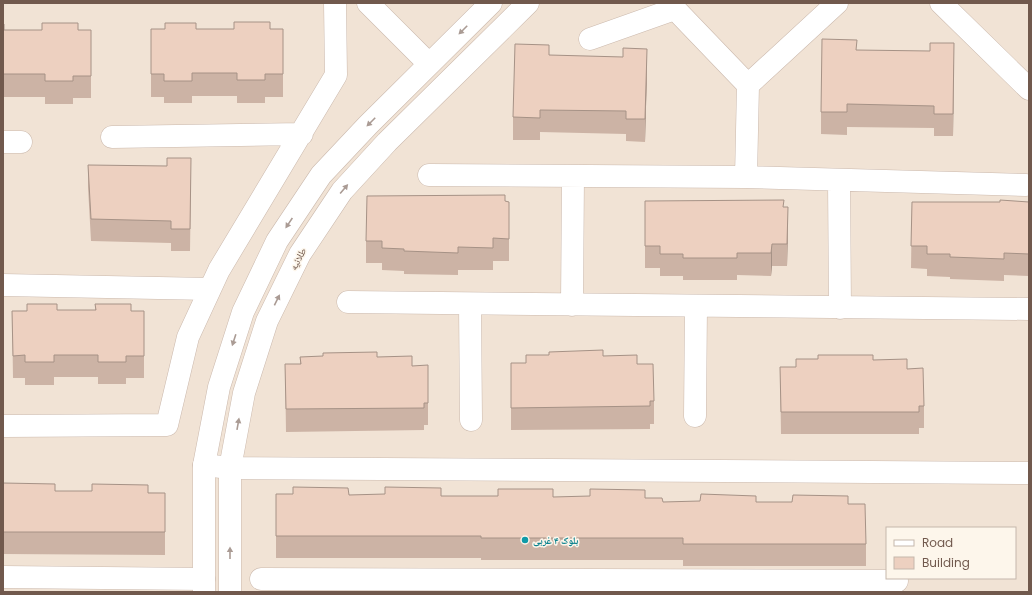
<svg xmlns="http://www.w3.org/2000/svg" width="1032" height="595" font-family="Poppins,'Noto Naskh Arabic',sans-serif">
<rect width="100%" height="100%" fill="#faf2e5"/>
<!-- residential -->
<path fill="#f1e3d5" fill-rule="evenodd" d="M3 3H1029V592H3ZM887 528H1015V578H887Z"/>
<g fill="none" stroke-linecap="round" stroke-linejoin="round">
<!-- minor casing -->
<g stroke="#cbb9ad" stroke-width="23">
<path id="minor" d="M368 3 429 64
M941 3 1029 89
M590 39 675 9 748 85 837 3
M112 137 302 134
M3 142H21
M429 175 746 177 1026 185
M746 177 748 85
M839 180 840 308
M3 285 210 289
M348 302 1029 309
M470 304 471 420
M572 305 573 176
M695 416 696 306
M3 426 167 425 188 337 219 270 336 75 335 3
M204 465 230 468 1029 473
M3 577 204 579
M261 579 897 581"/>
</g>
<!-- tertiary casing -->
<g stroke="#cbb9ad" stroke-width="23">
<path id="tertiary" d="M204 592V465L219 387 243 312 277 241 321 175 368 125 491 3
M230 592V468L244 393 267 321 300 254 342 191 387 142 528 3"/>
</g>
<!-- minor -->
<use href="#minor" stroke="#fff" stroke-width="22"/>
<!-- tertiary -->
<use href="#tertiary" stroke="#fff" stroke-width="22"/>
</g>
<!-- wall -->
<path fill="#ccb3a5" d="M3 24 4 30H91V98H73V104H45V97H3Z
M151 29H283V97H265V103H237V96H192V103H164V97H151Z
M857 50 954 65 953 136H934V128L847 127V135L821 134V112Z
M549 55 647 71 645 142 626 141V134L540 132V140H513V117Z
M88 165 191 180 190 251H171V243L91 241 88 187Z
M505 201 509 224V261H493V270H458V275L404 274V271L382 270V263H366V241Z
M912 202H1029V276L1004 275V281L950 279V277L927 276V269L911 268Z
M784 207 788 229 787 266H772L771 276 737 275V280H683V276H660V268H645V246Z
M95 304 131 311H144V378H126V384H98V377H54V385H25V378H13L12 311 95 310Z
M549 355 603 356 637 364 654 401V424H650V429L511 430V363H526Z
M300 357H377L412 366 428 403V425H424V430L286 432 285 364H300Z
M780 367H796L907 369 924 406V428H919V434H781Z
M3 483 55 491 165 493V555L3 554Z
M276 494 441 496 645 498 663 502H756L848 504 866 544V566H683V560H481V558H276Z"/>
<!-- shaded-wall -->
<path fill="#a69286" d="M954 43V65L953 136V114Z
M647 49V71L645 142V119Z
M788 207V229L787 266V244Z
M772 244V266L771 276V253Z"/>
<!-- building -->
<path fill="#edd0c0" stroke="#a69286" d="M234 22H270V29H283V74H265V80H237V73H192V81H164V74H151V29H165V23H196V29H234Z
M42 23H78V30H91V76H73V81H45V74H3V24H4V30H42Z
M822 39 857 40 856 50 930 51V43H954L953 114H934V106L847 104V112H821Z
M515 44 549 45V55L623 57V48L647 49 645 119H626V111L540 110V118L513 117Z
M167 158H191L190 229H171V221L91 219 88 165 167 166Z
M505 195V201L509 202V239L493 238V248L458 247V253L404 251V249L382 248V241H366L367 196Z
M784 200 783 207H788L787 244H772L771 253H737V258H683V254H660V246H645V201Z
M1000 200 1029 202V254L1004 253V259L950 257V254H927V246H911L912 202H1000Z
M27 304H57V310H96L95 304H131V311H144V356H126V362H98V355H54V362H25V355L13 356 12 311H27Z
M603 350V356L637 355V364H653L654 401H650V406L511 408V363H526V355H549V352Z
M377 352V357L412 356V366L428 365V403H424V408L286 409 285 364H301L300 357 323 356V353Z
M818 355H873V360L907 359V369L923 368 924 406H919V412H781L780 367H796V359H818Z
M3 483 55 484V491H92V484L148 485V493H165V532H3Z
M293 487 348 488 349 495 385 494V487L441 488V496H498V489H553V497L590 496V489L645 490V498H662L663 502 700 501 701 494 756 496V502H792L793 495 848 496V504H865L866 544H683V538H481V536H276V494H293Z"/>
<!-- one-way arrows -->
<defs><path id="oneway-solid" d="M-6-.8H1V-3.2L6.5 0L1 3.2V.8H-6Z"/></defs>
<g fill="#aa9b94">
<use href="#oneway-solid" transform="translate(463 30) rotate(135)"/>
<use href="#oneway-solid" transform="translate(371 122) rotate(135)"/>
<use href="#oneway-solid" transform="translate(344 189) rotate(-50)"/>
<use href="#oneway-solid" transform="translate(289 223) rotate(124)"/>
<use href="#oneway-solid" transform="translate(277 300) rotate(-64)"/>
<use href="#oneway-solid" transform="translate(234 340) rotate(108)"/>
<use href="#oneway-solid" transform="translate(238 424) rotate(-80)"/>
<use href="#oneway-solid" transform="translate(230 553) rotate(-90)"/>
</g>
<!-- markers -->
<circle fill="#0f9aa8" stroke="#fdf6eb" stroke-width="1.5" cx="525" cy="540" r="4"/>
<g text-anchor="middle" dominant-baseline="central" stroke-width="3" stroke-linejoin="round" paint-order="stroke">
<!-- street labels -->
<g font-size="10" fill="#71594d" stroke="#fdf6eb">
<text transform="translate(298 259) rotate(-62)">طلائیه</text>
</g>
<!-- culture labels -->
<g font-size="10" font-weight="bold" fill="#0d838f" stroke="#fdf6eb" text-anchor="start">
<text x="533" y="540">بلوک ۴ غربی</text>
</g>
</g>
<!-- border -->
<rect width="1032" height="595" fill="none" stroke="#71594d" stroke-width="8"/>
<!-- legend -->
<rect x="886" y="527" width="130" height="52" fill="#fdf6eb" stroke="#c5b7ac"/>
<rect x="894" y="540" width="20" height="6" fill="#ffffff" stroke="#c5b7ac"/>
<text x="922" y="547" font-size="12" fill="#71594d">Road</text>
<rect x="894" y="557" width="20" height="12" fill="#edd0c0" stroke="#c5b7ac"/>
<text x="922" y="567" font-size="12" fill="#71594d">Building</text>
</svg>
